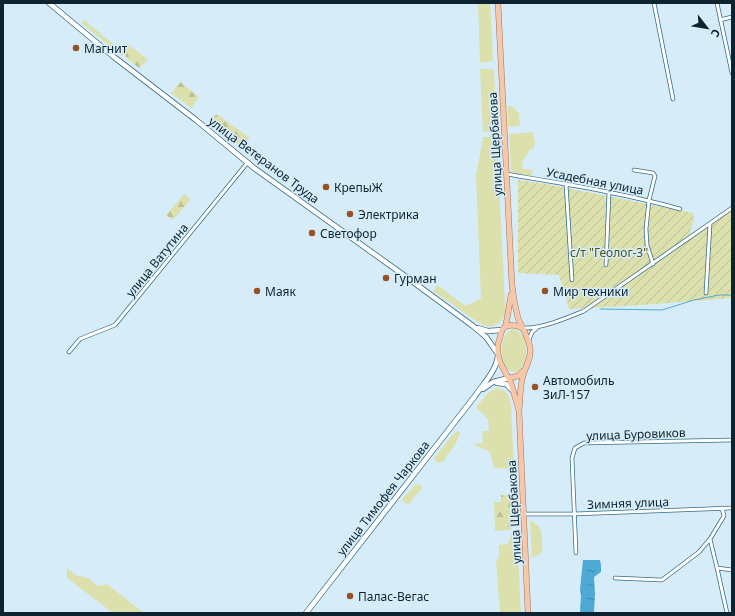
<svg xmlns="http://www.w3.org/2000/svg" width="735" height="616" font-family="'Noto Sans',sans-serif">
<defs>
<pattern id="forest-firs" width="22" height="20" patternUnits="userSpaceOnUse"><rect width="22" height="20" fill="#dce0ac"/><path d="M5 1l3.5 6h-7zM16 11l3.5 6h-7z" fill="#bcc094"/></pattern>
<pattern id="garden-furrows" width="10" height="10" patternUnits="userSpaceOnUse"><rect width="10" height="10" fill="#dce0ac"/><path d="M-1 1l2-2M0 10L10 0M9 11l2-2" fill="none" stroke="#bcc094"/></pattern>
<pattern id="water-ripples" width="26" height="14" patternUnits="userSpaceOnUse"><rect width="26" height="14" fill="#4ea9d5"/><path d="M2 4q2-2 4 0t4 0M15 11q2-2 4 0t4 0" fill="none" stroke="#3f89ad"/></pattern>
</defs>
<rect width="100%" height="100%" fill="#d6edf9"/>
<!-- green -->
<path fill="#dce0ac" d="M478 3H490L493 57 492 61 488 62 480 63Z
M84 20 123 52V57L81 23Z
M480 69H491L494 70 497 129 491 132H483Z
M508 106H512L519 113 520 126 508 127Z
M533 132 535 142 534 148 530 150 522 162 523 169 533 170 531 176 511 172 509 134Z
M483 137H491L495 138 497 141 505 303V314L503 318 499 323 491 327 484 325 476 321 433 291 437 285 466 306 481 298 476 176Z
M514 329C531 336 529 361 518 372 498 376 496 332 514 329Z
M496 388C506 388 509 396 511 404L514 469 494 468 490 452 473 444 483 443 482 431H489L488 419 476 407 488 393Z
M458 431 460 432C459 442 449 452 444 461 439 464 437 463 434 459L435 457 453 434Z
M419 484 423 487 408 505 403 501 402 499 414 486Z
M530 521C541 524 542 532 542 541 542 544 543 548 542 551 540 554 537 556 534 557H532Z
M514 533 517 534 521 613H500L496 561 499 557V545L508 544 511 534Z
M67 568 76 575 88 578 98 586 107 584 144 613H113L67 578Z"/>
<!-- forest -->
<path fill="url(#forest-firs)" d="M127 43 148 60 139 68 126 58 124 47Z
M180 82 199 97 191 108 171 93Z
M217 114 250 138 240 146 209 121Z
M184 194 191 199 173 220 166 215Z
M514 494 515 525 510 530 495 531 494 502H501V495Z"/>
<!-- garden -->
<path fill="url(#garden-furrows)" d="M518 180 546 184 693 213 694 219 689 236 732 208V298L643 305 569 309 559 275 518 273Z"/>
<!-- water -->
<path fill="url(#water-ripples)" d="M583 560H600L601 566V572L594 577 595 594 594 612 592 613 580 612 581 596 580 590Z"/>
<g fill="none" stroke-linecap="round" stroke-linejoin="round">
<!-- stream -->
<path stroke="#4ea9d5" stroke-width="1" d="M600 309 662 310 694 300 719 295H732"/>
<!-- street casing -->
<g stroke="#346b86" stroke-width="4.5">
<path id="street" d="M654 3 673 99
M717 3 732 73
M720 20 732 17
M634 170 653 173 655 176 649 200 646 229 647 245 653 264
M506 174C565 184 623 193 680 209
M566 184 572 280
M606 265 609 192
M706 293 710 224
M523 328C541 329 567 318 584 311L732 208
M529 340 532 332 537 328
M69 352 80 339 115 325 248 162
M524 514H574L732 508
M710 539 724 516 722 508
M576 553 572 458 575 448 584 443 732 440
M717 568 727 613
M615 578 662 580 699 552 710 539 717 568 732 570"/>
</g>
<!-- secondary casing -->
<g stroke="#346b86" stroke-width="6">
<path id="secondary" d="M49 3 114 57 196 120 254 168 405 276 473 326 486 337 498 354
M478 328 488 331 502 330
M497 383 506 384 513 391
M483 389 493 382 509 378
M306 613 475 396C484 383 496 371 498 356"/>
</g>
<!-- primary casing -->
<g stroke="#a1755a" stroke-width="6">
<path id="primary" d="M498 3 512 285C513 296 515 307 518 318 522 328 528 336 530 347 532 359 524 368 522 380 520 390 520 400 519 411
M511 295 507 319 505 327 502 330 498 344V354L500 362 511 383 519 411 528 613
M505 327C511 324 516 325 522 328
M509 378 518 376 523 371"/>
</g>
<!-- street -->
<use href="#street" stroke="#fff" stroke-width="3"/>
<!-- secondary -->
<use href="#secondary" stroke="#fff" stroke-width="4.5"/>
<!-- primary -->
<use href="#primary" stroke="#f6c7a9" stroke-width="5"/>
</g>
<!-- markers -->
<g fill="#955122" stroke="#d6edf9" stroke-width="1.5">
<circle cx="76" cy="48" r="4"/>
<circle cx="326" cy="187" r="4"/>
<circle cx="350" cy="214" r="4"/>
<circle cx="312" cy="233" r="4"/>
<circle cx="386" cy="278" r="4"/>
<circle cx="257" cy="291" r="4"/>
<circle cx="545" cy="291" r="4"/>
<circle cx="535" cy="387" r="4"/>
<circle cx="350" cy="596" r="4"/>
</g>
<g text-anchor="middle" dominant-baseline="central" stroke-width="3" stroke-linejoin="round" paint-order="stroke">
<!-- poi labels -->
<g font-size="12" fill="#0d2430" stroke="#d6edf9" text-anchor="start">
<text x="84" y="48">Магнит</text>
<text x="334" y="187">КрепыЖ</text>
<text x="358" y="214">Электрика</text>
<text x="320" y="233">Светофор</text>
<text x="394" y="278">Гурман</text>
<text x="265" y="291">Маяк</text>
<text x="553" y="291">Мир техники</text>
<text x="543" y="380">Автомобиль<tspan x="543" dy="14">ЗиЛ-157</tspan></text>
<text x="358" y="596">Палас-Вегас</text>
</g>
<!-- street labels -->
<g font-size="12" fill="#0d2430" stroke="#d6edf9">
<text transform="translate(495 144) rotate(-93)">улица Щербакова</text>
<text transform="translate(264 160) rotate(37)">улица Ветеранов Труда</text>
<text transform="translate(595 181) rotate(11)">Усадебная улица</text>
<text transform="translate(157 260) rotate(-51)">улица Ватутина</text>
<text transform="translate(636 434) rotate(-2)">улица Буровиков</text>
<text transform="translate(383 498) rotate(-52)">улица Тимофея Чаркова</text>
<text transform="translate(628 503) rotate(-2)">Зимняя улица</text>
<text transform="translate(514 512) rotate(-93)">улица Щербакова</text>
</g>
<!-- park labels -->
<g font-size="12" fill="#505315" stroke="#d6edf9">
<text x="609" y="252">с/т "Геолог-3"</text>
</g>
</g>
<!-- border -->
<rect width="735" height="616" fill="none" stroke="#0d2430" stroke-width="8"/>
<!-- north arrow -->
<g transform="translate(707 28) rotate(121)" stroke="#d6edf9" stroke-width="3" paint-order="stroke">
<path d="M0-3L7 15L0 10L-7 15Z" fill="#0d2430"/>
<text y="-6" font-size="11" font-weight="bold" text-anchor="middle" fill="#0d2430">С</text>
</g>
</svg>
